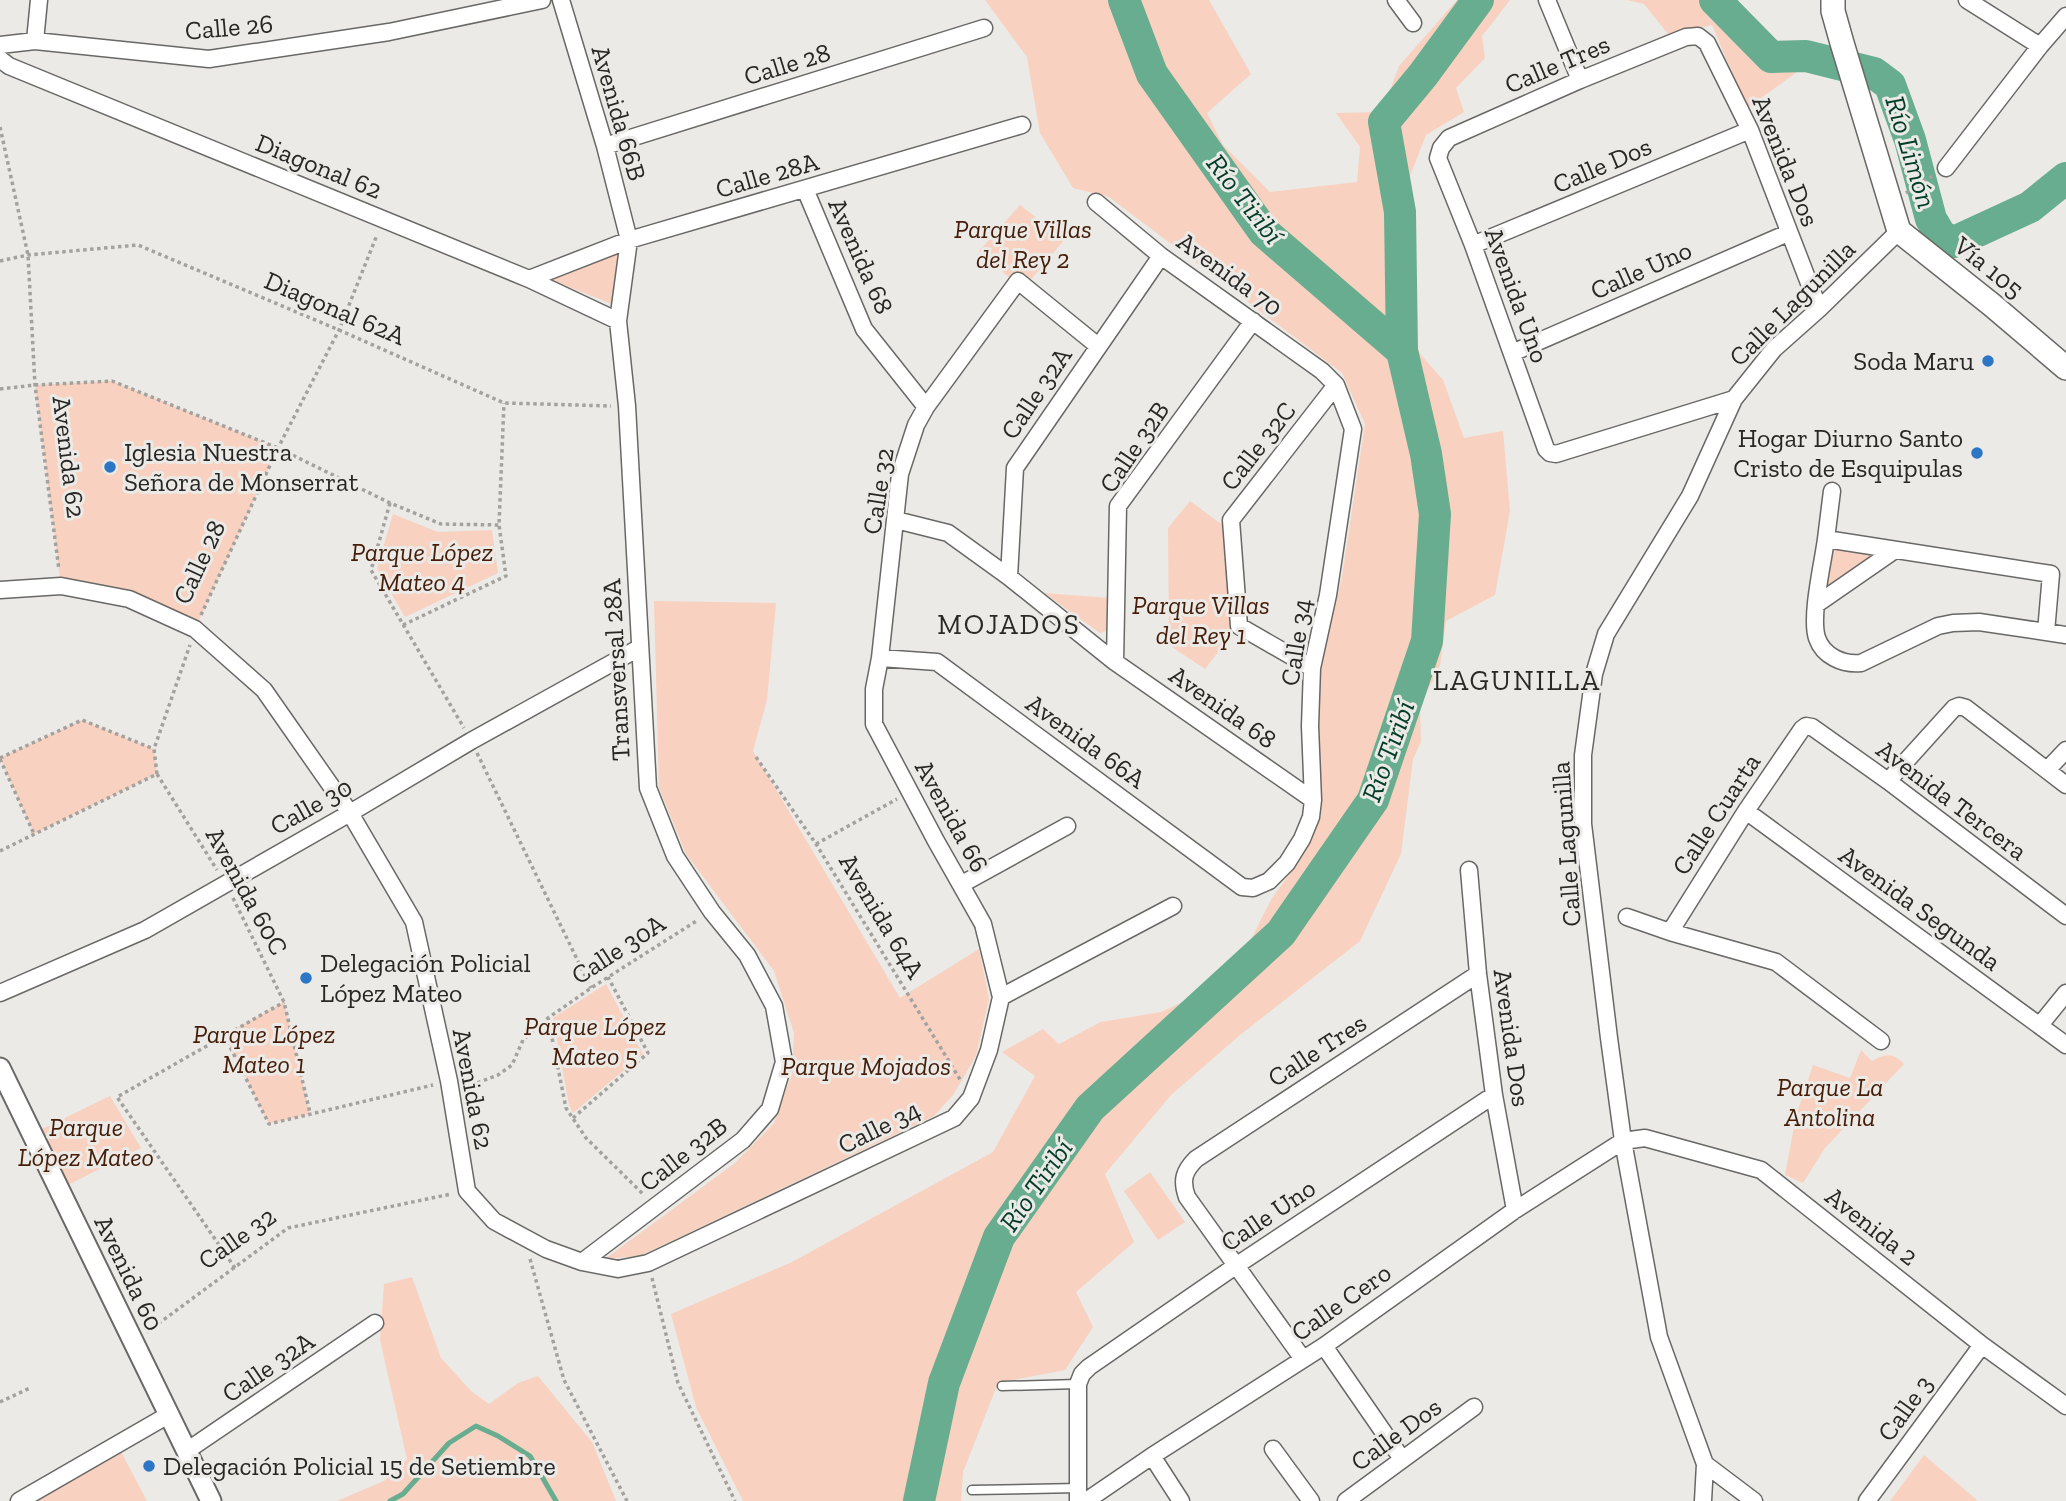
<svg xmlns="http://www.w3.org/2000/svg" width="2066" height="1501" font-family="'Zilla Slab',serif">
<rect width="100%" height="100%" fill="#ebeae6"/>
<!-- green -->
<path fill="#f8d1c0" d="M985 0H1209L1251 74 1207 113 1223 145 1270 192 1357 182 1360 147 1336 113 1382 112 1399 66 1457 0H1510L1482 36 1485 58 1456 88 1464 112 1426 135 1406 186 1407 323 1421 355 1443 380 1464 438 1503 431 1510 511 1495 595 1446 621 1440 666 1420 706 1421 742 1413 759 1401 854 1360 941 1240 1035 1171 1095 1105 1174 1134 1242 1076 1292 1093 1327 1065 1370 998 1383 963 1472 961 1501H743L696 1407 671 1314 792 1262 993 1152 1035 1076 1002 1052 1043 1029 1059 1044 1101 1022 1161 1012 1198 995 1244 953 1272 898 1300 860 1321 816 1318 681 1342 577 1365 424 1342 373 1109 197 1073 188 1040 133 1027 57Z
M1627 0H1726L1744 24 1756 61 1797 72 1747 108 1712 25 1669 35 1644 4Z
M1020 205 1064 240 1029 282 1017 272 1011 279 979 251Z
M618 253 612 304 549 279Z
M112 381 278 448 195 629 129 599 61 586 35 385Z
M1190 501 1228 529 1235 630 1205 669 1169 645 1168 528Z
M393 514 438 532 492 530 498 573 405 617 377 569Z
M1832 544 1886 553 1825 594Z
M1044 593 1109 598 1110 624 1106 631 1100 633Z
M654 601 776 603 767 700 753 751 900 998 979 949 989 999 976 1056 953 1095 934 1116 640 1256 605 1259 735 1163 774 1123 792 1074 794 1033 774 971 686 854 659 788Z
M82 720 154 749 157 774 34 834 0 758Z
M606 984 643 1054 573 1113 569 1105 553 1018Z
M284 1002 310 1114 269 1124 224 1035Z
M1861 1050 1872 1061C1886 1053 1893 1053 1904 1064L1825 1148 1803 1183 1785 1175 1796 1116 1813 1065 1850 1078Z
M110 1096 141 1148 68 1185 40 1130Z
M1150 1172 1185 1222 1158 1240 1124 1191Z
M412 1277 441 1358 471 1391 489 1404 518 1383 538 1376 592 1442 616 1501H337L384 1481 407 1459 380 1340 384 1284Z
M117 1444 147 1501H19Z
M1924 1455 1978 1501H1890Z"/>
<g fill="none" stroke-linecap="round" stroke-linejoin="round">
<!-- stream -->
<path stroke="#68ad8f" stroke-width="5" d="M390 1501 403 1494 449 1443 476 1426 498 1436 530 1456 556 1501"/>
<!-- river -->
<path stroke="#68ad8f" stroke-width="32" d="M1124 0 1152 74 1264 232 1402 351
M1715 0 1771 57 1806 56 1874 73 1890 85 1910 140 1931 219 1941 236 1954 242 2030 207 2066 178
M919 1501 944 1383 999 1237 1090 1108 1281 933 1373 800 1427 641 1435 514 1426 454 1402 351 1400 212 1384 122 1423 75 1478 0"/>
<!-- service casing -->
<g stroke="#686865" stroke-width="11">
<path id="service" d="M1002 1386 1078 1384
M972 1490 1079 1488"/>
</g>
<!-- minor casing -->
<g stroke="#686865" stroke-width="19">
<path id="minor" d="M561 0 605 146 629 240 618 321 627 406 648 788 675 856 712 912 747 955 774 1006 784 1062 770 1109 743 1140 582 1262
M1396 0 1413 23
M1547 0 1580 80
M1967 0 2040 46
M35 41 39 0
M0 45 35 41 209 59 389 32 542 0
M0 59 9 66 529 279 618 321
M605 146 984 28
M1946 168 2040 46 2066 16
M805 189 864 329 926 407
M1473 245 1750 130
M529 279 629 240 1022 125
M1512 353 1788 233
M1734 399 1556 454 1550 453 1546 449 1473 245 1438 158 1441 148 1449 138 1580 80 1686 37 1698 36 1707 43 1750 130 1819 309
M896 520 948 533 1009 577 1115 662 1313 800
M1826 539 1832 491
M1009 577 1015 468 1161 256
M0 590 61 586 129 599 195 629 264 690 350 813 414 922 449 1081 467 1191 494 1221 546 1249 582 1262 618 1269 648 1263 954 1118 971 1098 989 1050 1001 997 983 924 936 841 874 724V689L880 658 900 474 916 425 926 407 1018 281 1098 346
M1817 604 1895 550
M2046 632 2051 574 1826 539C1823 563 1810 616 1817 638 1823 656 1843 665 1861 663L1938 626 1953 623 1979 622 2066 635
M880 658 937 662 1242 887 1253 888 1269 881 1287 863 1302 839 1311 817 1313 800 1310 726 1312 668 1328 595 1353 429 1336 385 1322 371 1161 256 1096 202
M1115 662 1118 506 1253 321
M1312 668 1239 626 1231 520 1336 385
M2047 770 2066 750
M1888 781 1954 708 1959 706 1966 708 2066 785
M1746 811 2066 1045
M1469 870 1478 974 1494 1095 1515 1210
M962 884 1067 826
M1627 917 1670 932 1776 962 1881 1041
M1670 932 1746 811 1802 729 1806 726 1812 727 1888 781 2066 916
M0 993 145 930 350 813 471 741 639 648
M1001 997 1173 906
M2040 1025 2066 993
M1324 1346 1402 1459
M1303 1359 1187 1197C1181 1180 1184 1171 1196 1159L1478 974
M1273 1449 1311 1501
M188 1450 375 1323
M1152 1456 1181 1501
M1705 1464 1754 1501
M19 1501 170 1414
M1078 1501V1384L1082 1374 1089 1367 1237 1265 1494 1095
M1086 1501 1152 1456 1324 1346 1515 1210 1623 1141 1645 1138 1761 1170 1982 1345 2066 1406
M1346 1501 1474 1407
M1703 1501 1705 1464 1659 1337 1623 1141 1609 1038 1583 824V755L1594 674 1606 634 1690 496 1734 399 1774 349 1819 309 1899 231
M1867 1501 1982 1345"/>
</g>
<!-- tertiary casing -->
<g stroke="#686865" stroke-width="23">
<path id="tertiary" d="M0 1068 211 1501"/>
</g>
<!-- secondary casing -->
<g stroke="#686865" stroke-width="26">
<path id="secondary" d="M1833 0V11L1842 43 1899 231 1992 305 2066 368"/>
</g>
<!-- path -->
<path stroke="#a3a29f" stroke-width="3.5" stroke-dasharray="3.5 3.5" stroke-linecap="butt" d="M0 127 28 255 35 385 59 570
M1906 193 1932 176
M0 261 28 255 138 245 339 330 504 403 611 406
M0 389 35 385 112 381 278 448 390 503 441 524 499 525
M390 503 371 570 464 728
M201 615 278 448 339 330 377 235
M403 625 506 576 499 525 504 403
M477 753 591 988
M756 757 816 844 961 1081
M0 758 82 720 154 749
M0 759 34 834
M157 774 217 870
M816 844 897 799
M0 851 157 774 154 749 190 645
M233 898 284 1002 310 1113
M548 1018 566 1108 586 1138 644 1195
M224 1035 269 1124 433 1085
M464 1085 469 1086 498 1075 512 1065 523 1040 548 1018 591 988 698 920
M573 1118 648 1053 608 977
M530 1259 564 1380 627 1501
M235 1268 117 1097 284 1002
M652 1278 678 1383 735 1501
M147 1332 288 1228 451 1194
M0 1402 30 1388"/>
<!-- service -->
<use href="#service" stroke="#fff" stroke-width="8"/>
<!-- minor -->
<use href="#minor" stroke="#fff" stroke-width="16"/>
<!-- tertiary -->
<use href="#tertiary" stroke="#fff" stroke-width="19"/>
<!-- secondary -->
<use href="#secondary" stroke="#fff" stroke-width="23"/>
</g>
<!-- markers -->
<g fill="#2d75c5" stroke="#ebeae6" stroke-width="2.5">
<circle cx="1988" cy="361" r="7"/>
<circle cx="1977" cy="453" r="7"/>
<circle cx="110" cy="467" r="7"/>
<circle cx="306" cy="978" r="7"/>
<circle cx="149" cy="1466" r="7"/>
</g>
<g text-anchor="middle" dominant-baseline="central" stroke-width="6" stroke-linejoin="round" paint-order="stroke">
<!-- street labels -->
<g font-size="26" fill="#282726" stroke="#ebeae6">
<text transform="translate(229 27) rotate(-5)">Calle 26</text>
<text transform="translate(787 64) rotate(-17)">Calle 28</text>
<text transform="translate(1557 64) rotate(-23)">Calle Tres</text>
<text transform="translate(619 113) rotate(74)">Avenida 66B</text>
<text transform="translate(1786 161) rotate(68)">Avenida Dos</text>
<text transform="translate(1602 165) rotate(-23)">Calle Dos</text>
<text transform="translate(319 166) rotate(22)">Diagonal 62</text>
<text transform="translate(767 175) rotate(-16)">Calle 28A</text>
<text transform="translate(861 256) rotate(66)">Avenida 68</text>
<text transform="translate(1989 267) rotate(39)">Vía 105</text>
<text transform="translate(1641 270) rotate(-24)">Calle Uno</text>
<text transform="translate(1230 274) rotate(36)">Avenida 70</text>
<text transform="translate(1517 295) rotate(70)">Avenida Uno</text>
<text transform="translate(1792 303) rotate(-45)">Calle Lagunilla</text>
<text transform="translate(335 308) rotate(23)">Diagonal 62A</text>
<text transform="translate(1036 393) rotate(-56)">Calle 32A</text>
<text transform="translate(1258 446) rotate(-52)">Calle 32C</text>
<text transform="translate(1134 447) rotate(-56)">Calle 32B</text>
<text transform="translate(69 457) rotate(83)">Avenida 62</text>
<text transform="translate(878 491) rotate(-81)">Calle 32</text>
<text transform="translate(199 562) rotate(-65)">Calle 28</text>
<text transform="translate(1296 642) rotate(-81)">Calle 34</text>
<text transform="translate(616 670) rotate(-93)">Transversal 28A</text>
<text transform="translate(1223 707) rotate(35)">Avenida 68</text>
<text transform="translate(1086 741) rotate(36)">Avenida 66A</text>
<text transform="translate(1952 800) rotate(37)">Avenida Tercera</text>
<text transform="translate(311 806) rotate(-29)">Calle 30</text>
<text transform="translate(1716 814) rotate(-57)">Calle Cuarta</text>
<text transform="translate(952 816) rotate(61)">Avenida 66</text>
<text transform="translate(1566 844) rotate(-94)">Calle Lagunilla</text>
<text transform="translate(247 891) rotate(61)">Avenida 60C</text>
<text transform="translate(1920 908) rotate(36)">Avenida Segunda</text>
<text transform="translate(882 916) rotate(59)">Avenida 64A</text>
<text transform="translate(618 949) rotate(-33)">Calle 30A</text>
<text transform="translate(1512 1038) rotate(82)">Avenida Dos</text>
<text transform="translate(1317 1050) rotate(-33)">Calle Tres</text>
<text transform="translate(473 1089) rotate(79)">Avenida 62</text>
<text transform="translate(879 1127) rotate(-26)">Calle 34</text>
<text transform="translate(683 1154) rotate(-38)">Calle 32B</text>
<text transform="translate(1268 1215) rotate(-34)">Calle Uno</text>
<text transform="translate(1872 1226) rotate(38)">Avenida 2</text>
<text transform="translate(237 1238) rotate(-35)">Calle 32</text>
<text transform="translate(129 1273) rotate(64)">Avenida 60</text>
<text transform="translate(1341 1302) rotate(-35)">Calle Cero</text>
<text transform="translate(268 1367) rotate(-34)">Calle 32A</text>
<text transform="translate(1905 1408) rotate(-54)">Calle 3</text>
<text transform="translate(1396 1434) rotate(-36)">Calle Dos</text>
</g>
<!-- park labels -->
<g font-size="26" font-style="italic" fill="#451d09" stroke="#ebeae6">
<text x="1023" y="229">Parque Villas<tspan x="1023" dy="30">del Rey 2</tspan></text>
<text x="422" y="552">Parque López<tspan x="422" dy="30">Mateo 4</tspan></text>
<text x="1201" y="605">Parque Villas<tspan x="1201" dy="30">del Rey 1</tspan></text>
<text x="595" y="1026">Parque López<tspan x="595" dy="30">Mateo 5</tspan></text>
<text x="264" y="1034">Parque López<tspan x="264" dy="30">Mateo 1</tspan></text>
<text x="866" y="1066">Parque Mojados</text>
<text x="1830" y="1087">Parque La<tspan x="1830" dy="30">Antolina</tspan></text>
<text x="86" y="1127">Parque<tspan x="86" dy="30">López Mateo</tspan></text>
</g>
<!-- poi labels -->
<g font-size="26" fill="#282726" stroke="#ebeae6" text-anchor="start">
<text x="1974" y="361" text-anchor="end">Soda Maru</text>
<text x="1963" y="438" text-anchor="end">Hogar Diurno Santo<tspan x="1963" dy="30">Cristo de Esquipulas</tspan></text>
<text x="124" y="452">Iglesia Nuestra<tspan x="124" dy="30">Señora de Monserrat</tspan></text>
<text x="320" y="963">Delegación Policial<tspan x="320" dy="30">López Mateo</tspan></text>
<text x="163" y="1466">Delegación Policial 15 de Setiembre</text>
</g>
<!-- water labels -->
<g font-size="28" font-style="italic" fill="#003d29" stroke="#ebeae6">
<text transform="translate(1911 152) rotate(73)">Río Limón</text>
<text transform="translate(1245 199) rotate(52)">Río Tiribí</text>
<text transform="translate(1388 751) rotate(-70)">Río Tiribí</text>
<text transform="translate(1036 1185) rotate(-55)">Río Tiribí</text>
</g>
<!-- neighbourhood labels -->
<g font-size="28" letter-spacing="2" fill="#292926" stroke="#ebeae6">
<text x="1009" y="624">MOJADOS</text>
<text x="1517" y="680">LAGUNILLA</text>
</g>
</g>
</svg>
